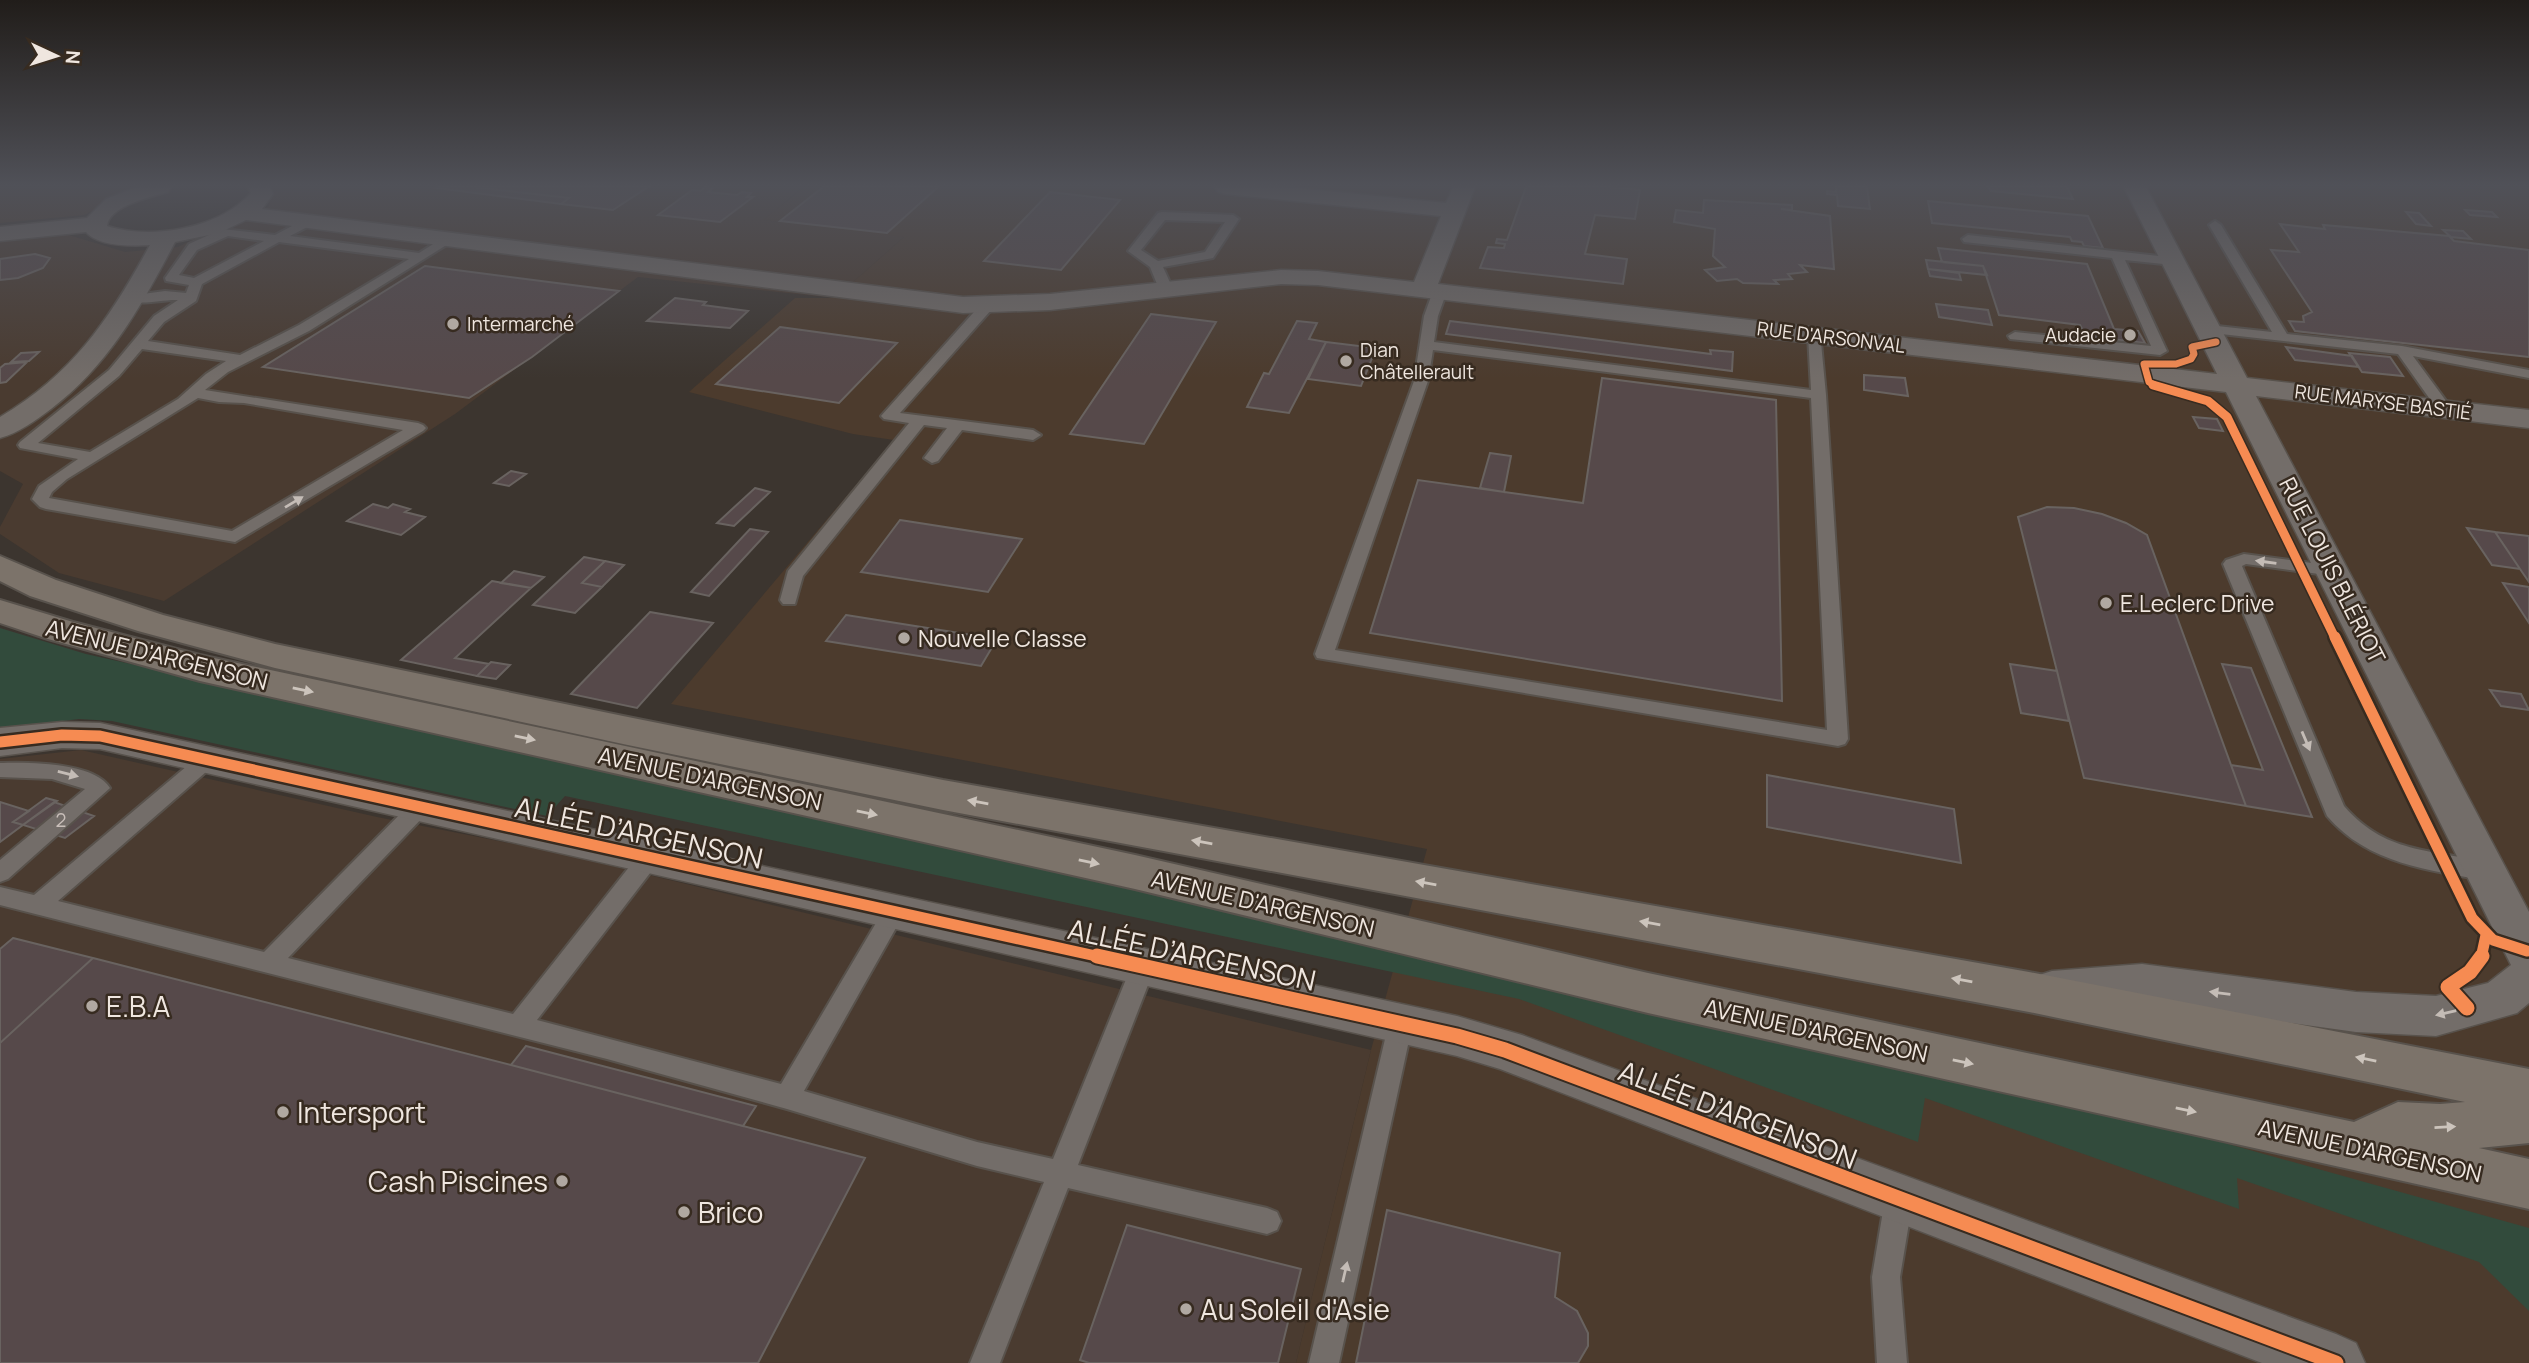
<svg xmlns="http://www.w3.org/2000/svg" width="2529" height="1363" font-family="Manrope,sans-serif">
<rect width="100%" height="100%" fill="#3c352f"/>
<!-- commercial -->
<path fill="#4a3b30" d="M272 187H779L800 189 764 220 905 236 835 298 638 277 455 414 164 601 59 573 0 534V527L23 484 0 471V240L62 233 125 252 178 247 208 232 231 226 269 206Z
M81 750 377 817 550 851 1371 1050 1296 1363H0V759Z"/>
<!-- built -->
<path fill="#4c3b2d" d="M0 187H142L84 215 0 223Z
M783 187H2529V1363H1296L1371 1050 1427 849 671 704 894 440 853 434 689 392 795 298H835L904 237 763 220 802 189Z"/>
<!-- green -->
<path fill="#324b3c" d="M0 628 86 654 1068 873 1589 998 2189 1133 2529 1228V1311L2479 1262 2237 1178 2239 1209 1925 1098 1918 1142 1519 999 565 796 547 816 112 721 79 719 0 729Z"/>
<!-- building -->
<path fill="#56494a" stroke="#696360" stroke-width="2" d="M438 187H473L569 198 561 204 436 188Z
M473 187H648L613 210 561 204 569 198Z
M705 187 713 188 708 192 737 195 742 192 751 193 747 197H753L720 222 658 215 692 190 700 191Z
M823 187H938L887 233 780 221Z
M1526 187H1609L1640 190 1635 219 1595 215 1585 254 1627 259 1623 284 1480 268 1488 247 1504 248 1505 244 1496 243 1497 239 1507 240Z
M1836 187H1867L1870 209 1838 206 1837 195 1827 194V191L1836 192Z
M1988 187H2067L2073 199 1991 191Z
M1050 192 1120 200 1061 270 984 261Z
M1704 200 1792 205V210L1781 209 1830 216 1834 269 1800 265 1807 272 1788 274 1792 279 1774 280 1778 284 1743 283 1737 279 1717 281 1705 270 1725 267 1713 256 1715 229 1674 222 1676 210 1703 213Z
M1928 201 2088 216 2103 248 2084 246 2082 242 2072 241 2070 237 1932 223Z
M2465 210 2492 212 2497 217 2470 215Z
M2406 212 2419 213 2431 226 2416 224Z
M2280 224 2325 229 2323 225 2449 236 2454 241 2529 250V357L2295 331 2289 321 2304 322 2303 316 2312 312 2271 250 2299 252Z
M2443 230 2463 231 2471 239 2451 237Z
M1938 248 2087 264 2114 329 2138 331 2145 343 2086 336 2080 325 1999 315 1983 266 1942 262Z
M35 254 50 258 43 268 18 278 0 280V259Z
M1926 260 1983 266 1987 275 1928 269Z
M425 266 619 291 532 357 469 398 263 367Z
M1928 269 1959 273 1961 280 1930 276Z
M675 298 706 302 703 305 748 311 730 328 647 321Z
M1936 304 1988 310 1992 325 1939 317Z
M1151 314 1216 322 1144 444 1070 434Z
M1297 321 1317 323 1309 339 1326 342 1289 413 1247 407 1264 373 1269 374Z
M1450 321 1711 354 1710 350 1733 352 1732 371 1446 334Z
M780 327 897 343 839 403 716 384Z
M1326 342 1376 348 1361 386 1308 379Z
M2286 347 2352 356 2359 367 2295 360Z
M39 352 29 361 11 362 21 353Z
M2349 353 2390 357 2403 376 2362 372Z
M27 362 6 382 0 383V368L5 364Z
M1864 375 1905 378 1908 396 1864 390Z
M1602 378 1776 400 1782 701 1370 633 1418 480 1583 503Z
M2193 417 2217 419 2223 431 2199 428Z
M1490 453 1511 456 1504 492 1480 488Z
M511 471 526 474 509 486 494 483Z
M755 488 770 492 734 526 717 523Z
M373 504 388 508 393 504 410 509 405 512 425 517 401 535 347 521Z
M2047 507 2074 508 2102 514 2126 523 2147 535 2246 806 2084 778 2018 517Z
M900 520 1022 539 988 592 861 572Z
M2467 528 2495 532 2520 569 2492 565Z
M750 529 768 532 709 596 691 592Z
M2495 532 2529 536V582L2520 569Z
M584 557 605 561 582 583 602 587 575 613 533 605Z
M605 561 624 565 602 587 582 583Z
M514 571 544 577 531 588 501 583Z
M492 581 531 588 455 658 489 664 477 676 401 660Z
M2503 583 2529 587V623Z
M650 612 713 623 637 708 571 694Z
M846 615 997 639 981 666 826 641Z
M491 662 510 665 496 679 477 676Z
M2010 664 2057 671 2069 721 2021 713Z
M2222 664 2251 668 2312 817 2246 806 2231 765 2263 770Z
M2490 690 2521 694 2529 710 2501 706Z
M1767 775 1954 809 1961 863 1767 827Z
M46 798 57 801 23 825 13 822Z
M0 802 29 811 13 822 23 825 0 842Z
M54 802 94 816 65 838 23 825Z
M13 938 93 958 0 1043V949Z
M93 958 511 1065 865 1158 758 1363H0V1043Z
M526 1046 756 1106 743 1126 511 1065Z
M1387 1210 1560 1253 1555 1297 1577 1311 1588 1333V1346L1578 1363H1356Z
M1127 1225 1301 1269 1278 1363H1089L1080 1360Z"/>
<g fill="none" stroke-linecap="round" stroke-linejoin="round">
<!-- lane casing -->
<g stroke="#58524c" stroke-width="4">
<path id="lane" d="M1162 212 1233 215 1239 219 1213 258 1163 267 1173 289 1166 293 1159 289 1150 267 1128 251 1158 213ZM1165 220 1225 222 1205 252 1158 261 1141 250Z
M309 217 315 221 313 224 290 236 419 253 446 236 450 235 456 239 309 331 228 372 205 390 418 423 423 425 426 428 423 431 235 542 46 509 40 507 32 499 39 486 78 459 20 448 18 445 20 442 109 370 154 316 178 300C163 299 137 307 126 299L128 296 165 291 186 293 189 285 166 281 165 278 189 244 222 229 275 235ZM228 236 264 241 194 278 179 275 197 250ZM279 242 409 259 299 325 240 355 148 341 164 322 196 301 202 284ZM142 349 226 361 206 374 178 399 90 452 38 443 119 376ZM198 398 219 402 244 403 403 430 232 531 49 498 52 492 67 479Z
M2215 221 2221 225 2287 334 2402 346 2529 370V378L2413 356 2452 409 2444 414 2439 412 2398 354 2203 332 2201 329 2208 325 2272 332 2209 225Z
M1968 235 2177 258 2179 261 2173 265 2125 260 2167 351 2160 355 2010 339 2008 336 2015 332 2151 346 2112 258 1964 242 1962 239Z
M1440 287 1447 291 1438 316 1434 342 1811 390 1808 335 1815 331 1820 332 1826 395 1848 739 1845 744 1838 746 1317 658 1315 654 1414 381 1424 316 1433 291ZM1433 350 1811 398 1827 730 1335 650 1428 381Z
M987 302 992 303V309L900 413 1033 430 1041 435 1033 440 962 430 938 461 932 463 924 458 947 428 924 425 803 576 795 604H783L780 600 788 571 909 423 884 419 881 416 982 303Z
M2244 554 2334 566 2343 571 2334 576 2246 564 2242 566 2344 806C2389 858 2437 847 2496 866L2499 872 2496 878 2488 881C2429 870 2368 864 2327 816L2223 564 2226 560Z
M207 753 214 755 217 760 214 765 58 901 264 952 413 801 420 799 427 801 431 807 427 813 288 958 513 1014 641 852 649 850 657 852 660 858 657 864 537 1020 781 1084 886 906 894 903 902 906 905 912 804 1091 977 1142 1053 1159 1131 967 1135 960 1143 957 1151 960 1155 967 1078 1165 1267 1208 1277 1212 1281 1221 1277 1230 1267 1234 1068 1188 1000 1363H970L1044 1182 977 1166 787 1109 607 1059 0 905V887L34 895 200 755Z
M0 763C27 762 95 762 110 788L8 879 0 882V860L85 789 52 779 0 777Z
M1401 1012 1410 1015 1413 1022 1339 1363H1309L1389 1022 1392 1015Z
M1899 1186 1909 1190 1913 1199 1900 1277 1907 1363H1877L1872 1277 1885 1199 1889 1190Z"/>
</g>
<!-- street casing -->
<g stroke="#58524c" stroke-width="3">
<path id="street" d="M137 187H171L168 192C150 197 109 206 107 226 151 240 219 229 251 193L248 187H270L273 194 262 209 963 297 1050 294 1281 270 1318 271 1414 282 1441 216 1226 194 1218 192 1215 187H1287L1446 203 1453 187H1475L1438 284 2217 374 2124 187H2146L2247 378 2529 410V428L2256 396 2529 912V1003L2517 1013 2436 1036 2356 1032 2142 1002 2052 1009 2036 1004 2029 990 2036 976 2052 971 2142 964 2356 992 2436 996 2488 983 2511 965 2226 392 1318 285 1281 284 1050 310 963 313 246 220 219 233 175 242C142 305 109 365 51 409 36 420 19 433 0 438V417C74 373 110 318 150 245 132 246 99 247 86 232L0 241V227L87 218 106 199Z
M62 722 100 723 1457 1016 1522 1035 2336 1334 2356 1343 2365 1363H2262L1500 1069 1457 1056 100 749 62 748 0 756V728Z"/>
</g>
<!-- primary casing -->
<g stroke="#58524c" stroke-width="4">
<path id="primary" d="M0 556 56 580 163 615 275 644 623 716 943 780 2029 972 2529 1069V1143L2479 1148 2529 1159V1209L1648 1013 1135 889 200 681 48 639 0 623V600L73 622 200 655 1135 855 1648 973 2354 1122 2398 1102 2440 1104 2465 1102 2029 1012 943 810 623 744 275 668 138 631 30 596 0 581Z"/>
</g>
<!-- lane -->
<use href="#lane" fill="#736d69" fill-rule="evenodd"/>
<!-- street -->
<use href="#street" fill="#736d69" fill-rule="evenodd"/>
<!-- primary -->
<use href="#primary" fill="#7c736a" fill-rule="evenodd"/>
<!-- cycleway-far3 casing -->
<g stroke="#372b20" stroke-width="10">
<path id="cycleway-far3" d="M2156 386 2149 382 2144 364H2176L2191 359 2194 354 2192 347 2216 342"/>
</g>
<!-- cycleway-far2 casing -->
<g stroke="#372b20" stroke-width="12">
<path id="cycleway-far2" d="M2153 385 2208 401 2227 417 2335 638"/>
</g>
<!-- cycleway-far1 casing -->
<g stroke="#372b20" stroke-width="16">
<path id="cycleway-far1" d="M2335 637 2472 918 2493 940 2527 951
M0 742 62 735 100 736 1105 958
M2481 958 2486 935"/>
</g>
<!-- cycleway casing -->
<g stroke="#372b20" stroke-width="19">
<path id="cycleway" d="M1097 956 1457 1036 1505 1050 2336 1363
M2467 1008 2448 987 2470 972 2482 956"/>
</g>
<!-- cycleway-far3 -->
<use href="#cycleway-far3" stroke="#f68b52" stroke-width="7"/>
<!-- cycleway-far2 -->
<use href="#cycleway-far2" stroke="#f68b52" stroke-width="9"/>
<!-- cycleway-far1 -->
<use href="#cycleway-far1" stroke="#f68b52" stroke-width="11"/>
<!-- cycleway -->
<use href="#cycleway" stroke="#f68b52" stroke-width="15"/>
</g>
<!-- one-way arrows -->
<defs><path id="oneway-solid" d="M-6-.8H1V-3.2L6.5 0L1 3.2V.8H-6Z" transform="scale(1.75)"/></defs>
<g fill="#c4bcb6">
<use href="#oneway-solid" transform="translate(294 502) rotate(-31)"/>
<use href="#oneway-solid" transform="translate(2266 562) rotate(-172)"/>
<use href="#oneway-solid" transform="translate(2306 741) rotate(67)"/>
<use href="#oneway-solid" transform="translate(68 774) rotate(14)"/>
<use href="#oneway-solid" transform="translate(2220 993) rotate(-173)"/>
<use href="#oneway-solid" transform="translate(2446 1013) rotate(167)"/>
<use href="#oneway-solid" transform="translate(1345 1272) rotate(-77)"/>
</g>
<g fill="#ccc4bc">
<use href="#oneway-solid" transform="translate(303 690) rotate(12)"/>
<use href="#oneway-solid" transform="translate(525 738) rotate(12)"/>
<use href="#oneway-solid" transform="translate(978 802) rotate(-170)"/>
<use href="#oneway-solid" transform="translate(867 813) rotate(12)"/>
<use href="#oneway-solid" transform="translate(1202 842) rotate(-170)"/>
<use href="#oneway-solid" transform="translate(1089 862) rotate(12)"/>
<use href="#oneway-solid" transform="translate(1426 883) rotate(-170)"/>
<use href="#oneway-solid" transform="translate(1650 923) rotate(-170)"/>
<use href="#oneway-solid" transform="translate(1962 980) rotate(-170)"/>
<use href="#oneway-solid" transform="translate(2366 1059) rotate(-169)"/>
<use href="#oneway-solid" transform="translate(1963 1062) rotate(12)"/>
<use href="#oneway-solid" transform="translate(2186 1110) rotate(12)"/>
<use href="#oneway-solid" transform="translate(2445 1127) rotate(-3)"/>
</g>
<!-- sky -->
<linearGradient id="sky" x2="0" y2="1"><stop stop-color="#211d1a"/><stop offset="0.49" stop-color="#505158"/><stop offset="1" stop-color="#505158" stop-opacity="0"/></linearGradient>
<rect width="2529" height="378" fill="url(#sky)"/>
<!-- markers -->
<g fill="#b0a8a1" stroke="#372b20" stroke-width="2.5">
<circle cx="453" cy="324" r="7"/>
<circle cx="2130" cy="335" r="7"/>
<circle cx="1346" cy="361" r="7"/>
<circle cx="2106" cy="603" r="7"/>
<circle cx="904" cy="638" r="7"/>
<circle cx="92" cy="1006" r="7"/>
<circle cx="283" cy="1112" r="7"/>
<circle cx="562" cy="1181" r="7"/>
<circle cx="684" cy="1212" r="7"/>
<circle cx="1186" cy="1309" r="7"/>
</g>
<g text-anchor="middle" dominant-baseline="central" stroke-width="5" stroke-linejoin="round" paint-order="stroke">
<!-- far-poi labels -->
<g font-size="19" fill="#efe6df" stroke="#372b20" text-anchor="start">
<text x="467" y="324">Intermarché</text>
<text x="2116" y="335" text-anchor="end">Audacie</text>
<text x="1360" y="350">Dian<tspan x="1360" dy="22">Châtellerault</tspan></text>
</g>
<!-- far-street labels -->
<g font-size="19" fill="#efe6df" stroke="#372b20">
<text transform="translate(1831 337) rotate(7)">RUE D'ARSONVAL</text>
<text transform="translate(2383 402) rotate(7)">RUE MARYSE BASTIÉ</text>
</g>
<!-- number labels -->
<g font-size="19" fill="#c9bfba">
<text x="61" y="820">2</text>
</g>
<!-- street labels -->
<g font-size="23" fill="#efe6df" stroke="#372b20">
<text transform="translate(2333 570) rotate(63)">RUE LOUIS BLÉRIOT</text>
<text transform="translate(157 654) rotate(14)">AVENUE D'ARGENSON</text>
<text transform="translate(710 778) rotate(12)">AVENUE D'ARGENSON</text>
<text transform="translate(1263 903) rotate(13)">AVENUE D'ARGENSON</text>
<text transform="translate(1816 1030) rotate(12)">AVENUE D'ARGENSON</text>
<text transform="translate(2370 1150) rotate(12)">AVENUE D'ARGENSON</text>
</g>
<!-- poi labels -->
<g font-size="23" fill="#efe6df" stroke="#372b20" text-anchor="start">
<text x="2120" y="603">E.Leclerc Drive</text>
<text x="918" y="638">Nouvelle Classe</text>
</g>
<!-- near-street labels -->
<g font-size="28" fill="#efe6df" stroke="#372b20">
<text transform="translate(639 832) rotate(12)">ALLÉE D’ARGENSON</text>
<text transform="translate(1192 954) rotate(12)">ALLÉE D’ARGENSON</text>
<text transform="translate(1738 1114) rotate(21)">ALLÉE D’ARGENSON</text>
</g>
<!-- near-poi labels -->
<g font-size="28" fill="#efe6df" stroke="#372b20" text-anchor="start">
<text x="106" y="1006">E.B.A</text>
<text x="297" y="1112">Intersport</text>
<text x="548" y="1181" text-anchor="end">Cash Piscines</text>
<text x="698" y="1212">Brico</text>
<text x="1200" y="1309">Au Soleil d'Asie</text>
</g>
</g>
<!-- north arrow -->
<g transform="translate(56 56) rotate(94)" stroke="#372b20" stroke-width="5" paint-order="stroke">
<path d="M0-5L12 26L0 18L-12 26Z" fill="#efe6df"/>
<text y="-10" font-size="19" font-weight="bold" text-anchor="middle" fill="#efe6df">N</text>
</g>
</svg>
